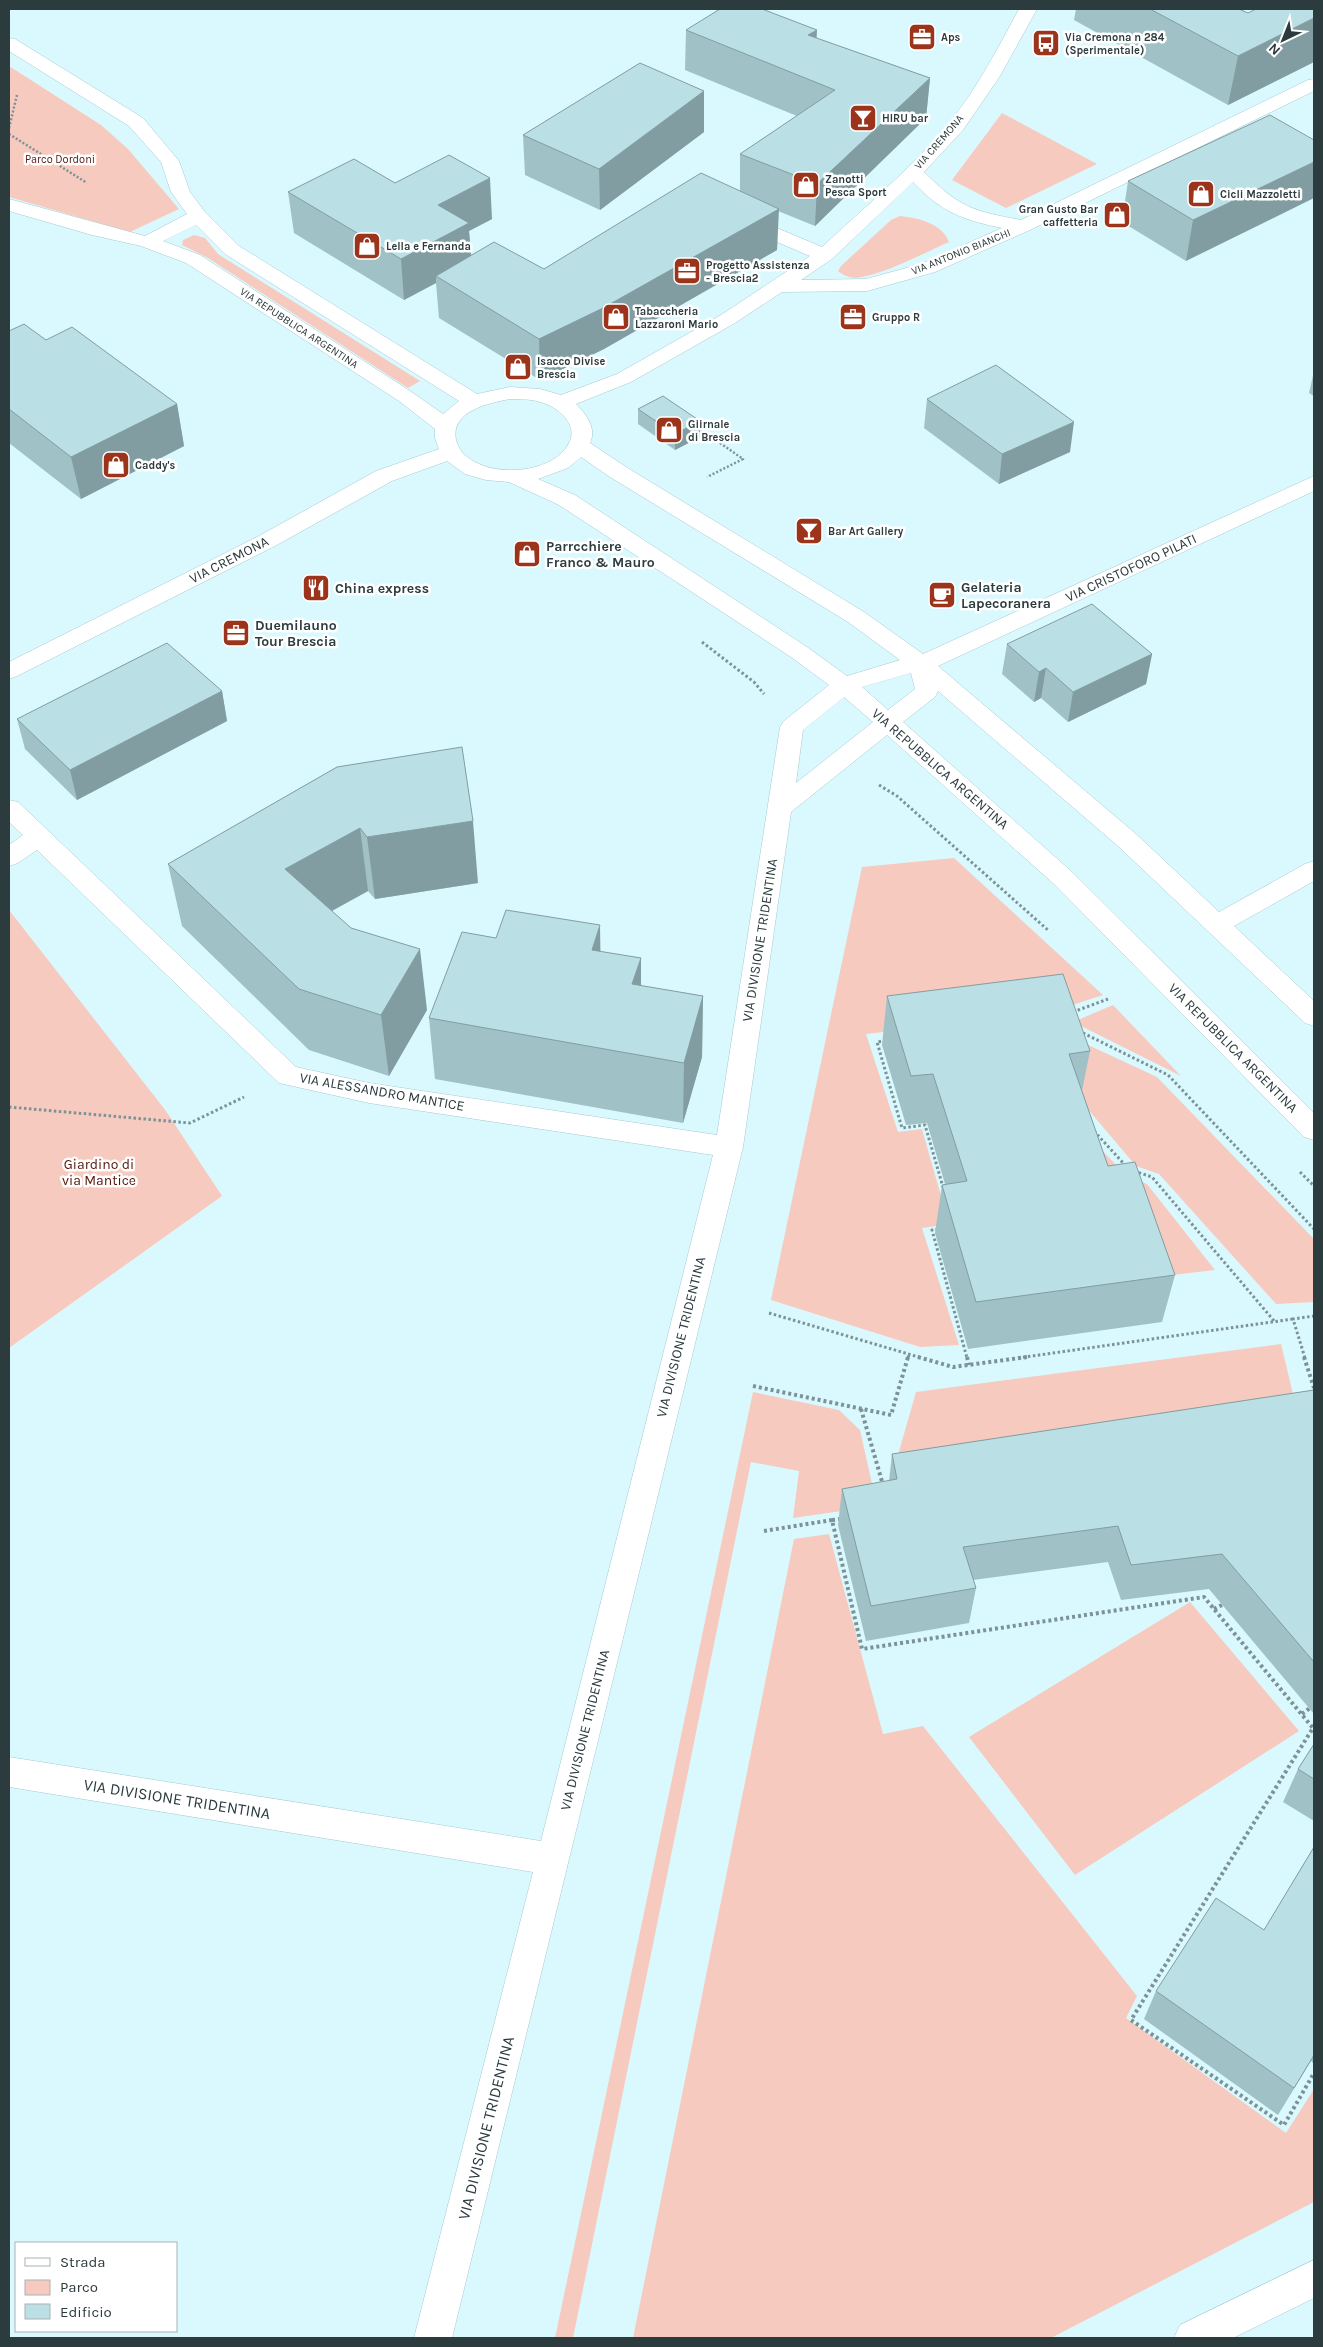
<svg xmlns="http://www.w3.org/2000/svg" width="1323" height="2347" font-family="Karla,sans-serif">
<rect width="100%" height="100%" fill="#daf9fe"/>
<!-- green -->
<path fill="#f7cabf" d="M9 66 101 125 128 149 179 209 130 232 9 197Z
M1002 113 1097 164 1006 208 952 180Z
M900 216C918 218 942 223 949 242 924 253 883 275 856 278 849 278 843 275 838 271L841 266 891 220Z
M194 235 205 238 218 254 420 381 408 388 208 258 182 245 183 240Z
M954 858 1103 995 1048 1013 866 1034 898 1132 922 1129 949 1224 922 1228 959 1345 920 1347 771 1300 862 867Z
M9 910 166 1111 222 1196 9 1348Z
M1113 1005 1181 1076 1073 1022Z
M1056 1030 1157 1077 1314 1239V1302L1276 1304 1159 1174 1136 1166 1080 1100Z
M1061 1108 1126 1175 1147 1184 1215 1270 1147 1278Z
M1281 1344 1298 1415 892 1476 916 1392Z
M753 1392 839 1410 860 1430 877 1506 793 1518 799 1471 751 1462 573 2338H555Z
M829 1534 883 1734 923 1726 1137 1996 1126 2018 1286 2133 1314 2089V2202L1051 2338H633L794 1539Z
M1190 1602 1299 1731 1075 1875 969 1737Z"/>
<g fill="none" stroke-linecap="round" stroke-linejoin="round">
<!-- minor casing -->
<g stroke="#a5cad0" stroke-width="1">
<path id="minor" d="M1019 9H1037L1000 76 963 130 924 172C959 207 972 211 1021 220L1308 80 1314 79V91L1030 230 935 272 867 291 782 292 735 323 631 382 576 404C586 414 597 428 590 443L626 467 864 612 923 654 1314 476V491L938 666 1136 834 1219 912 1305 864 1314 861V881L1234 926 1314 1001V1026L1305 1023 1118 846 938 691 935 697 903 722 1072 872 1314 1113V1140L1304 1137 1054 884 887 735 791 812 743 1147 452 2338H414L533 1872 9 1787V1757L541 1841 713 1155 369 1103 279 1083 37 850 18 863 9 866V845L23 835 9 822V800L18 802 296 1067 369 1083 717 1135 780 727 784 721 829 685 791 657 559 505 509 482 486 480 465 474 447 461 392 481 275 546 17 676 9 679V662L259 536 376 471 439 449 435 438V429L399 401 186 263 141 246 92 235 9 211V199L145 236 187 214 171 192 161 162 129 126 9 51V38L15 39 143 118 179 161 190 192 205 212 239 246 477 394 510 387 540 389 561 395 617 374 721 315 810 256 737 225 734 221 737 217 744 215 751 217 822 247C865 207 912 168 950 122 978 87 998 48 1019 9ZM913 182C941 212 963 220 1002 228L921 264 866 279 801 280 832 259ZM196 225 225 254 459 401 443 414 413 393 200 255 163 241ZM510 399C520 399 531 399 540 402 557 406 579 424 569 443 555 471 505 476 479 464 468 459 459 452 456 440 450 411 489 403 510 399ZM581 457 610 477 848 622 900 660 847 676 807 647 575 495 538 479 568 468ZM911 673 915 689 888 710 862 687ZM844 697 873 722 796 783 803 730Z
M1314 2260V2298L1233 2338H1174L1180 2325Z"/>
</g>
<!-- path-far2 -->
<path stroke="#7c9296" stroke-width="2.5" stroke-dasharray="2 2" stroke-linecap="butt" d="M9 128 17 95
M9 134 87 183
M697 427 743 459 707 477"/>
<!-- path-far1 -->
<path stroke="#7c9296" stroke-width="3" stroke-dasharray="2.5 2.5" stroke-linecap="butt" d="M702 642 754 682 764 694
M879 785 897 796 1049 931
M1073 1012 1108 999
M1083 1033 1168 1075 1314 1229
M886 1041 877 1042 902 1128 925 1125 943 1187
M9 1107 190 1123 244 1097
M1094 1131 1125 1165
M1134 1171 1152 1177 1275 1322
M1300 1172 1314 1186
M938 1229 932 1230 967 1358
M769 1313 922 1358
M908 1358 909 1354
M1018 1358 1293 1319
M1305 1358 1293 1319 1314 1316"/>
<!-- path -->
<path stroke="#7c9296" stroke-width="4" stroke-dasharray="3 3" stroke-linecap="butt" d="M918 1357 953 1367 1027 1357
M967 1357 969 1365
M1304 1357 1314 1388
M753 1386 891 1415 908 1357
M861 1409 883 1485
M841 1519 832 1520 862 1649 1204 1597 1313 1728 1131 2020 1284 2125 1314 2073
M764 1531 832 1520
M1214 1609 1222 1605
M1302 1714 1310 1708"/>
<!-- minor -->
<use href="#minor" fill="#fff" fill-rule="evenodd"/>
</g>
<!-- wall -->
<path fill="#a0c1c6" d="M1076 9H1239L1248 13 1314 9V62L1228 105 1074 20Z
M686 30 816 38 930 78 926 118 815 226 778 211 777 250 604 349 540 380 439 318 436 283 404 300 294 233 288 192 395 183 492 219 469 231 471 256 544 269 740 191V154L797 116 685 70Z
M704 132 600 210 525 175 523 135Z
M1314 140 1186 261 1122 222 1128 181Z
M9 331 46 340 177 404 184 446 81 499 9 443Z
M1314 371V396L1309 393Z
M927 399 1070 452 999 484 924 428Z
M638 409 700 437 675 450 638 424Z
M1007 644 1152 654 1146 684 1068 722 1041 698 1034 702 1002 674Z
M222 691 227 721 77 800 25 749 17 719Z
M337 767 478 883 375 899 368 891 332 911 427 1010 389 1076 309 1050 182 926 168 864Z
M496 938 600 952 641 958V986L703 996 702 1057 683 1123 435 1079 429 1018Z
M887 996 1090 1051 1082 1091 1108 1166 1175 1275 1162 1322 968 1349 935 1233 942 1185 945 1184 927 1123 906 1125 882 1045Z
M1314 1390V1714L1209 1589 1121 1600 1108 1562 973 1580 976 1588 969 1623 866 1641 838 1525 842 1489 889 1481 892 1454Z
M1314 1744V1821L1283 1802 1298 1769Z
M1314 1847V2064L1311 2061 1278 2115 1144 2019 1156 1991 1264 1930Z"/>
<!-- shaded-wall -->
<path fill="#829da1" d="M1314 18V62L1228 105 1238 56Z
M817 30 815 71 808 35Z
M930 78 926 118 815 226 817 184Z
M704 91V132L600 210 599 169Z
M1314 162V198L1186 261 1193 220Z
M490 178 492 219 469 231 472 264 436 276V283L404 300 401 259 438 205Z
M779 209 777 250 604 349 540 380 539 339Z
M177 404 184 446 81 499 71 457Z
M700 421V437L675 450V434Z
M1074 422 1070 452 999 484 1002 454Z
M1152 654 1146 684 1068 722 1073 692Z
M1046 668 1041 698 1034 702 1039 672Z
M222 691 227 721 77 800 70 770Z
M473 821 478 883 375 899 367 837Z
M360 828 368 891 295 931 285 869Z
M600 925 601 987 592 950Z
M420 949 427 1010 389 1076 381 1015Z
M641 958V1020L632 984Z
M703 996 702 1057 683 1123 684 1063Z"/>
<!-- building -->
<path fill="#bae0e6" stroke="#829da1" d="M720 9H762L817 30 808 35 930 78 817 184 740 154 835 90 686 30Z
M1150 9H1239L1248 13 1256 9H1314V18L1238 56Z
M640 63 704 91 599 169 523 135Z
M1270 115 1314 140V162L1193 220 1128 181Z
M449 155 490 178 438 205 469 223 401 259 288 192 354 159 395 183Z
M701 173 779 209 603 308 539 339 436 276 494 242 544 269Z
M24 324 46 340 72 327 177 404 71 457 9 409V331Z
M996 365 1074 422 1002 454 927 399Z
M663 396 700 421 675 434 638 409Z
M1092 604 1152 654 1073 692 1046 668 1039 672 1007 644Z
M167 643 222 691 70 770 17 719Z
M462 747 473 821 367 837 360 828 285 869 351 928 420 949 381 1015 299 989 168 864 337 767Z
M506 910 600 925 592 950 641 958 632 984 703 996 684 1063 429 1018 462 932 496 938Z
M1063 974 1090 1051 1069 1054 1108 1166 1135 1162 1175 1275 976 1302 942 1185 967 1181 933 1074 911 1076 887 996Z
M1314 1390V1662L1222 1554 1131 1565 1118 1526 963 1547 976 1588 871 1606 842 1489 897 1479 892 1454Z
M1314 1744V1779L1298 1769Z
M1314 1847V2055L1294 2088 1156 1991 1216 1898 1264 1930Z"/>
<!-- icons -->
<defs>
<g id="office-square" transform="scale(1.4375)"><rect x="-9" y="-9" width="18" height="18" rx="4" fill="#9c341c" stroke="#fff"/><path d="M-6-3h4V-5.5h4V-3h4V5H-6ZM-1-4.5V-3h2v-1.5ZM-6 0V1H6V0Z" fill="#fff"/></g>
<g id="bus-square" transform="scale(1.4375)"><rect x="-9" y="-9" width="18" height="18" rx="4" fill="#9c341c" stroke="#fff"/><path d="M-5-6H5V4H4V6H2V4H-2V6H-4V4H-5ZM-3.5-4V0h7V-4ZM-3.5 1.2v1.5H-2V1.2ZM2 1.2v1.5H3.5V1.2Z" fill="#fff"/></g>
<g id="bar-square" transform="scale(1.4375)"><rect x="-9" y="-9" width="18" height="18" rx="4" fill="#9c341c" stroke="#fff"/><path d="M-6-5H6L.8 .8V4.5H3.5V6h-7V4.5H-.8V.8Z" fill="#fff"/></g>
<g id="shop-square" transform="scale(1.4375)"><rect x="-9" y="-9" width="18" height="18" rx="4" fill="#9c341c" stroke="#fff"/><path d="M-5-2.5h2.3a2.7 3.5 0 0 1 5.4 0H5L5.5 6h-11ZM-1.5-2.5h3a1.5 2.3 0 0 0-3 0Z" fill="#fff"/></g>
<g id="restaurant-square" transform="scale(1.4375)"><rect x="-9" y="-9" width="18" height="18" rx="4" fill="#9c341c" stroke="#fff"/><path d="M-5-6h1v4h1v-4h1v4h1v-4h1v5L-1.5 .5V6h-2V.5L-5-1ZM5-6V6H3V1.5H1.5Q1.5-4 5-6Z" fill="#fff"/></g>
<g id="cafe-square" transform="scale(1.4375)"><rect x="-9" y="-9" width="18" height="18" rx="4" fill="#9c341c" stroke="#fff"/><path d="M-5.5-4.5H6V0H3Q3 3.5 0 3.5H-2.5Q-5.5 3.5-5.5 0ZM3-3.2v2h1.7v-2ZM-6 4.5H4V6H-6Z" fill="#fff"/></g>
</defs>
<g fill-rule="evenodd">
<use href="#office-square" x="922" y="37"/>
<use href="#bus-square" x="1046" y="43"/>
<use href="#bar-square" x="863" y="118"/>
<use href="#shop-square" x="806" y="185"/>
<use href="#shop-square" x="1201" y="194"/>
<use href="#shop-square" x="1117" y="215"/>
<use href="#shop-square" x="367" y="246"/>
<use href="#office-square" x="687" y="271"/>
<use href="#shop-square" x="616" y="317"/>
<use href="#office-square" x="853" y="317"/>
<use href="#shop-square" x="518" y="367"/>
<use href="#shop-square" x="669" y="430"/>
<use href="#shop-square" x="116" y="465"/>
<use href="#bar-square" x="809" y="531"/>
<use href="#shop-square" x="527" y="554"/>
<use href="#restaurant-square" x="316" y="588"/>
<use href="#cafe-square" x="942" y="595"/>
<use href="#office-square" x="236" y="633"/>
</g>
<g text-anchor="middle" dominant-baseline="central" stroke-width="5" stroke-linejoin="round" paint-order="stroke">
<!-- far-poi labels -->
<g font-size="11" font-weight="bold" fill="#2c3b3e" stroke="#fff" text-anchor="start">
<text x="941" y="37">Aps</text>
<text x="1065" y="37">Via Cremona n 284<tspan x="1065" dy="13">(Sperimentale)</tspan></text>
<text x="882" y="118">HIRU bar</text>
<text x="825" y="179">Zanotti<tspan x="825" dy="13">Pesca Sport</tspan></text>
<text x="1220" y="194">Cicli Mazzoletti</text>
<text x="1098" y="209" text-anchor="end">Gran Gusto Bar<tspan x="1098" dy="13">caffetteria</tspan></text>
<text x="386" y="246">Lella e Fernanda</text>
<text x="706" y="265">Progetto Assistenza<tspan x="706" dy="13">- Brescia2</tspan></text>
<text x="635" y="311">Tabaccheria<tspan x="635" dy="13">Lazzaroni Mario</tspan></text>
<text x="872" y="317">Gruppo R</text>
<text x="537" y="361">Isacco Divise<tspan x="537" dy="13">Brescia</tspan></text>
<text x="688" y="424">Giirnale<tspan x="688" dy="13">di Brescia</tspan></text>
<text x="135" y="465">Caddy's</text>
<text x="828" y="531">Bar Art Gallery</text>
</g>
<!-- far-street labels -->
<g font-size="11" fill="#2c3b3e" stroke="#fff">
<text transform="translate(939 142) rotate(-49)">VIA CREMONA</text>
<text transform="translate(961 252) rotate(-22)">VIA ANTONIO BIANCHI</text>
<text transform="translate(299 328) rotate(33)">VIA REPUBBLICA ARGENTINA</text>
</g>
<!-- far-park labels -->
<g font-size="11" fill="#531609" stroke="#fff">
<text x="60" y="159">Parco Dordoni</text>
</g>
<!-- poi labels -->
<g font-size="14" font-weight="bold" fill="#2c3b3e" stroke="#fff" text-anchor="start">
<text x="546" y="546">Parrcchiere<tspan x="546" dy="16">Franco &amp; Mauro</tspan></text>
<text x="961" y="587">Gelateria<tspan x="961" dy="16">Lapecoranera</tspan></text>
<text x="335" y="588">China express</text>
<text x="255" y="625">Duemilauno<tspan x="255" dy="16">Tour Brescia</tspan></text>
</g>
<!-- street labels -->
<g font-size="14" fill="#2c3b3e" stroke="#fff">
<text transform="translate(229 560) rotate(-27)">VIA CREMONA</text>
<text transform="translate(1131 568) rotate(-25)">VIA CRISTOFORO PILATI</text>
<text transform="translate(940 769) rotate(41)">VIA REPUBBLICA ARGENTINA</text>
<text transform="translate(760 940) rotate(-81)">VIA DIVISIONE TRIDENTINA</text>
<text transform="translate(1233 1048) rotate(45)">VIA REPUBBLICA ARGENTINA</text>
<text transform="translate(382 1092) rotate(10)">VIA ALESSANDRO MANTICE</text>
<text transform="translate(681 1337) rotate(-76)">VIA DIVISIONE TRIDENTINA</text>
<text transform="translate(585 1730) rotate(-76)">VIA DIVISIONE TRIDENTINA</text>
</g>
<!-- park labels -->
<g font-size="14" fill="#531609" stroke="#fff">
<text x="99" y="1164">Giardino di<tspan x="99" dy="16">via Mantice</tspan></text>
</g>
<!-- near-street labels -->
<g font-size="16" fill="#2c3b3e" stroke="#fff">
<text transform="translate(177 1799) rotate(9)">VIA DIVISIONE TRIDENTINA</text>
<text transform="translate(486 2128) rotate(-76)">VIA DIVISIONE TRIDENTINA</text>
</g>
</g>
<!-- border -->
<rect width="1323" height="2347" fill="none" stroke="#2c3b3e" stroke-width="20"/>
<!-- legend -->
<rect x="15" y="2242" width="162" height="90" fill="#ffffff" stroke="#abb1b2"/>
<rect x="25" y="2258" width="25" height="8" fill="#ffffff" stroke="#abb1b2"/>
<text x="60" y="2267" font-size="15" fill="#2c3b3e">Strada</text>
<rect x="25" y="2280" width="25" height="15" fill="#f7cabf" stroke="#abb1b2"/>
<text x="60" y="2292" font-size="15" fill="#2c3b3e">Parco</text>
<rect x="25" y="2304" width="25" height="15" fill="#bae0e6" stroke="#abb1b2"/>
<text x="60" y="2317" font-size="15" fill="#2c3b3e">Edificio</text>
<!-- north arrow -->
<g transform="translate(1283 40) rotate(223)" stroke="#ffffff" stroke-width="4" paint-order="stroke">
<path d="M0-4L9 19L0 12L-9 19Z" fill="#2c3b3e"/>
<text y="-8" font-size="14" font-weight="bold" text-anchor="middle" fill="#2c3b3e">N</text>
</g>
</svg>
